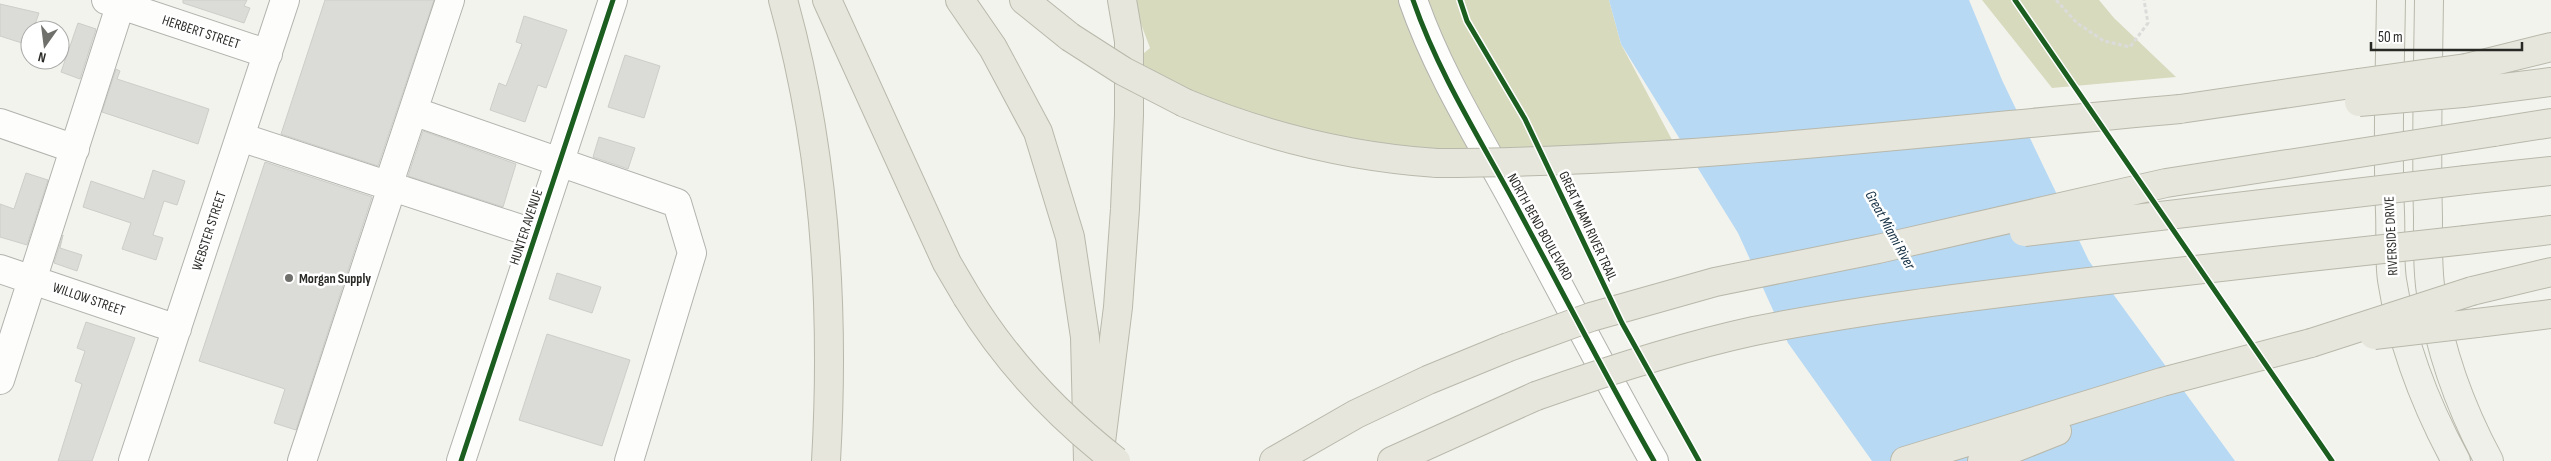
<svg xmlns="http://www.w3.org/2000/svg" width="2551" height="461" font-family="'Sofia Sans Condensed',sans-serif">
<rect width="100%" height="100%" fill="#f3f3ee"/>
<!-- green -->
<path fill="#d8dabe" d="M1132 0H1609L1621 44 1679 153 1338 151 1123 71 1150 48Z
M1982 0H2099L2114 18 2176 77 2052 88Z"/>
<!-- water -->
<path fill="#b7d9f4" d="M1609 0H1969L2002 80 2089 261 2235 461H1872L1788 343 1738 233 1621 44Z"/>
<!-- building -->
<path fill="#dbdbd7" stroke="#cdcdc9" d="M183 0H247L244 6 250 8 244 23 183 3Z
M325 0H434L378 166 281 134Z
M0 4 39 13 33 30H30L28 45 0 36Z
M524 16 567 30 546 88 538 85 525 122 490 110 499 83 506 86 522 44 516 42Z
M78 23 96 29 80 79 61 72Z
M625 55 660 66 644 118 608 107Z
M116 69 120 71 117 79 209 109 198 144 102 112Z
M423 131 516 164 503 207 408 176Z
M599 137 635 148 628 169 593 157Z
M265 162 372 197 296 430 274 423 285 389 199 361Z
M153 170 185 181 177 205 164 201 153 235 163 238 156 260 122 249 131 223 83 207 91 181 144 199Z
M26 173 48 180 27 245 0 237V204L14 209Z
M63 235 60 248 82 255 77 271 54 263Z
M557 273 601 287 592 313 549 299Z
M86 322 135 338 92 461H58L82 384 75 381 85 351 77 348Z
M547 334 630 360 602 446 519 420Z"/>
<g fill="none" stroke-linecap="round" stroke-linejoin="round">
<!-- minor casing -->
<g stroke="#b2b2ae" stroke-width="30">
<path id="minor" d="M106 0 268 54
M1413 0C1438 72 1477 134 1513 200 1560 287 1605 375 1654 461
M413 111 677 203 692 253 629 461
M0 123 75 149
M240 137 536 234
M388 186 450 0
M0 269 177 329
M0 380 122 0
M133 461 285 0
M302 461 392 187
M461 461 613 0"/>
</g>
<!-- major casing -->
<g stroke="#b8b8ab" stroke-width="30">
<path id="major" d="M2391 0C2390 71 2387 141 2390 212 2391 234 2389 258 2392 280 2402 344 2425 404 2456 461
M2429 0C2428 72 2426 145 2428 217 2428 242 2427 268 2431 293 2440 351 2461 409 2489 461"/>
</g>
<!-- highway casing -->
<g stroke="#b8b8ab" stroke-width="30">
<path id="highway" d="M783 0C825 150 835 306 826 461
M827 0 947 263 967 297
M960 0 993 48 1038 132 1070 237 1085 337 1088 461
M1024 0 1070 37
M2466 68 2551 47
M2463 93 2551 82
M1185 103C1267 137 1349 157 1437 163
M2180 109 2358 83
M2494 132 2551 123
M2466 180 2551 171
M2466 240 2551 230
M2472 291 2551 272
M2477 323 2551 314
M1101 442 1118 307 1125 209 1129 115V41L1122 0
M1274 461 1356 414 1428 380 1506 348
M1392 461 1536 396
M1905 461 2162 382 2311 343
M1982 461 2057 431"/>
</g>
<!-- path -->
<path stroke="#dbdbda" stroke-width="3" stroke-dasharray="4 2.5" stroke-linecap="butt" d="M2056 0 2077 23 2104 41 2130 47 2148 23 2144 0"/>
<!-- minor -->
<use href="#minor" stroke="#fdfdfc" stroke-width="28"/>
<!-- major -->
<use href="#major" stroke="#eff0e9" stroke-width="28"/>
<!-- highway -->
<use href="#highway" stroke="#e6e6dc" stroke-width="28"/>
<!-- highway-bridge casing -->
<g stroke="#b8b8ab" stroke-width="30" stroke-linecap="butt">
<path id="highway-bridge" d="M1070 37 1123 71 1185 103
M2358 83 2466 68
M2359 102 2463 93
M1437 163C1685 162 1933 131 2180 109
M2024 232 2466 180
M967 297C1006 361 1057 415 1116 461
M2374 335 2477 323
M2311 343 2472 291
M1506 348 1591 317 1715 282 1878 249 2166 183 2494 132
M1536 396C1607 371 1680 347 1754 331 1868 308 1983 295 2098 281 2221 267 2343 253 2466 240"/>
</g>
<!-- highway-bridge -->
<use href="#highway-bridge" stroke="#e6e6dc" stroke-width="28"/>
<!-- cycleway casing -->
<g stroke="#fff" stroke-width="8">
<path id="cycleway" d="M1413 0C1438 72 1477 134 1513 200 1560 287 1605 375 1654 461
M1460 0 1467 21 1525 119 1622 323 1699 461
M2015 0 2332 461
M461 461 613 0"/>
</g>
<!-- cycleway -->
<use href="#cycleway" stroke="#1b5e20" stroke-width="5"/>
</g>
<!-- markers -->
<circle fill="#6f6f6b" stroke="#fff" stroke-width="2" cx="289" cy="278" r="5"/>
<g text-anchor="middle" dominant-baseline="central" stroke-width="5" stroke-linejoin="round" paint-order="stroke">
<!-- street labels -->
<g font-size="14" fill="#282825" stroke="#fff">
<text transform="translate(201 32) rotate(18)">HERBERT STREET</text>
<text transform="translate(1588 226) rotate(65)">GREAT MIAMI RIVER TRAIL</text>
<text transform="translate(526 227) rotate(-72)">HUNTER AVENUE</text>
<text transform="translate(1540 227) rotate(61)">NORTH BEND BOULEVARD</text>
<text transform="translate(209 231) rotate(-72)">WEBSTER STREET</text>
<text transform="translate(2391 236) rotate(-93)">RIVERSIDE DRIVE</text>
<text transform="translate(89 299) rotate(19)">WILLOW STREET</text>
</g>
<!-- poi labels -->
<g font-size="14" font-weight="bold" fill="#282825" stroke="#fff" text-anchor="start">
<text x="299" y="278">Morgan Supply</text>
</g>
<!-- water labels -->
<g font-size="15" font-style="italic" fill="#132e42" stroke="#fff">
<text transform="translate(1890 230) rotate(61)">Great Miami River</text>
</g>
</g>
<!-- north arrow -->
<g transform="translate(45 45) rotate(194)"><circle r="24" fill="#ffffff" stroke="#a9a9a8"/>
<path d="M0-4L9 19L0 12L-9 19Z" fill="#6f6f6b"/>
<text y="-8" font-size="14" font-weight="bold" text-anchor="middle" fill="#282825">N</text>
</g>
<!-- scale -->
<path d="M2371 42v8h151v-8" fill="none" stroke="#282825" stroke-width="2.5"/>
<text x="2378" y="42" font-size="15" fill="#282825" stroke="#ffffff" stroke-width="4" paint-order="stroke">50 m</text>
</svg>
